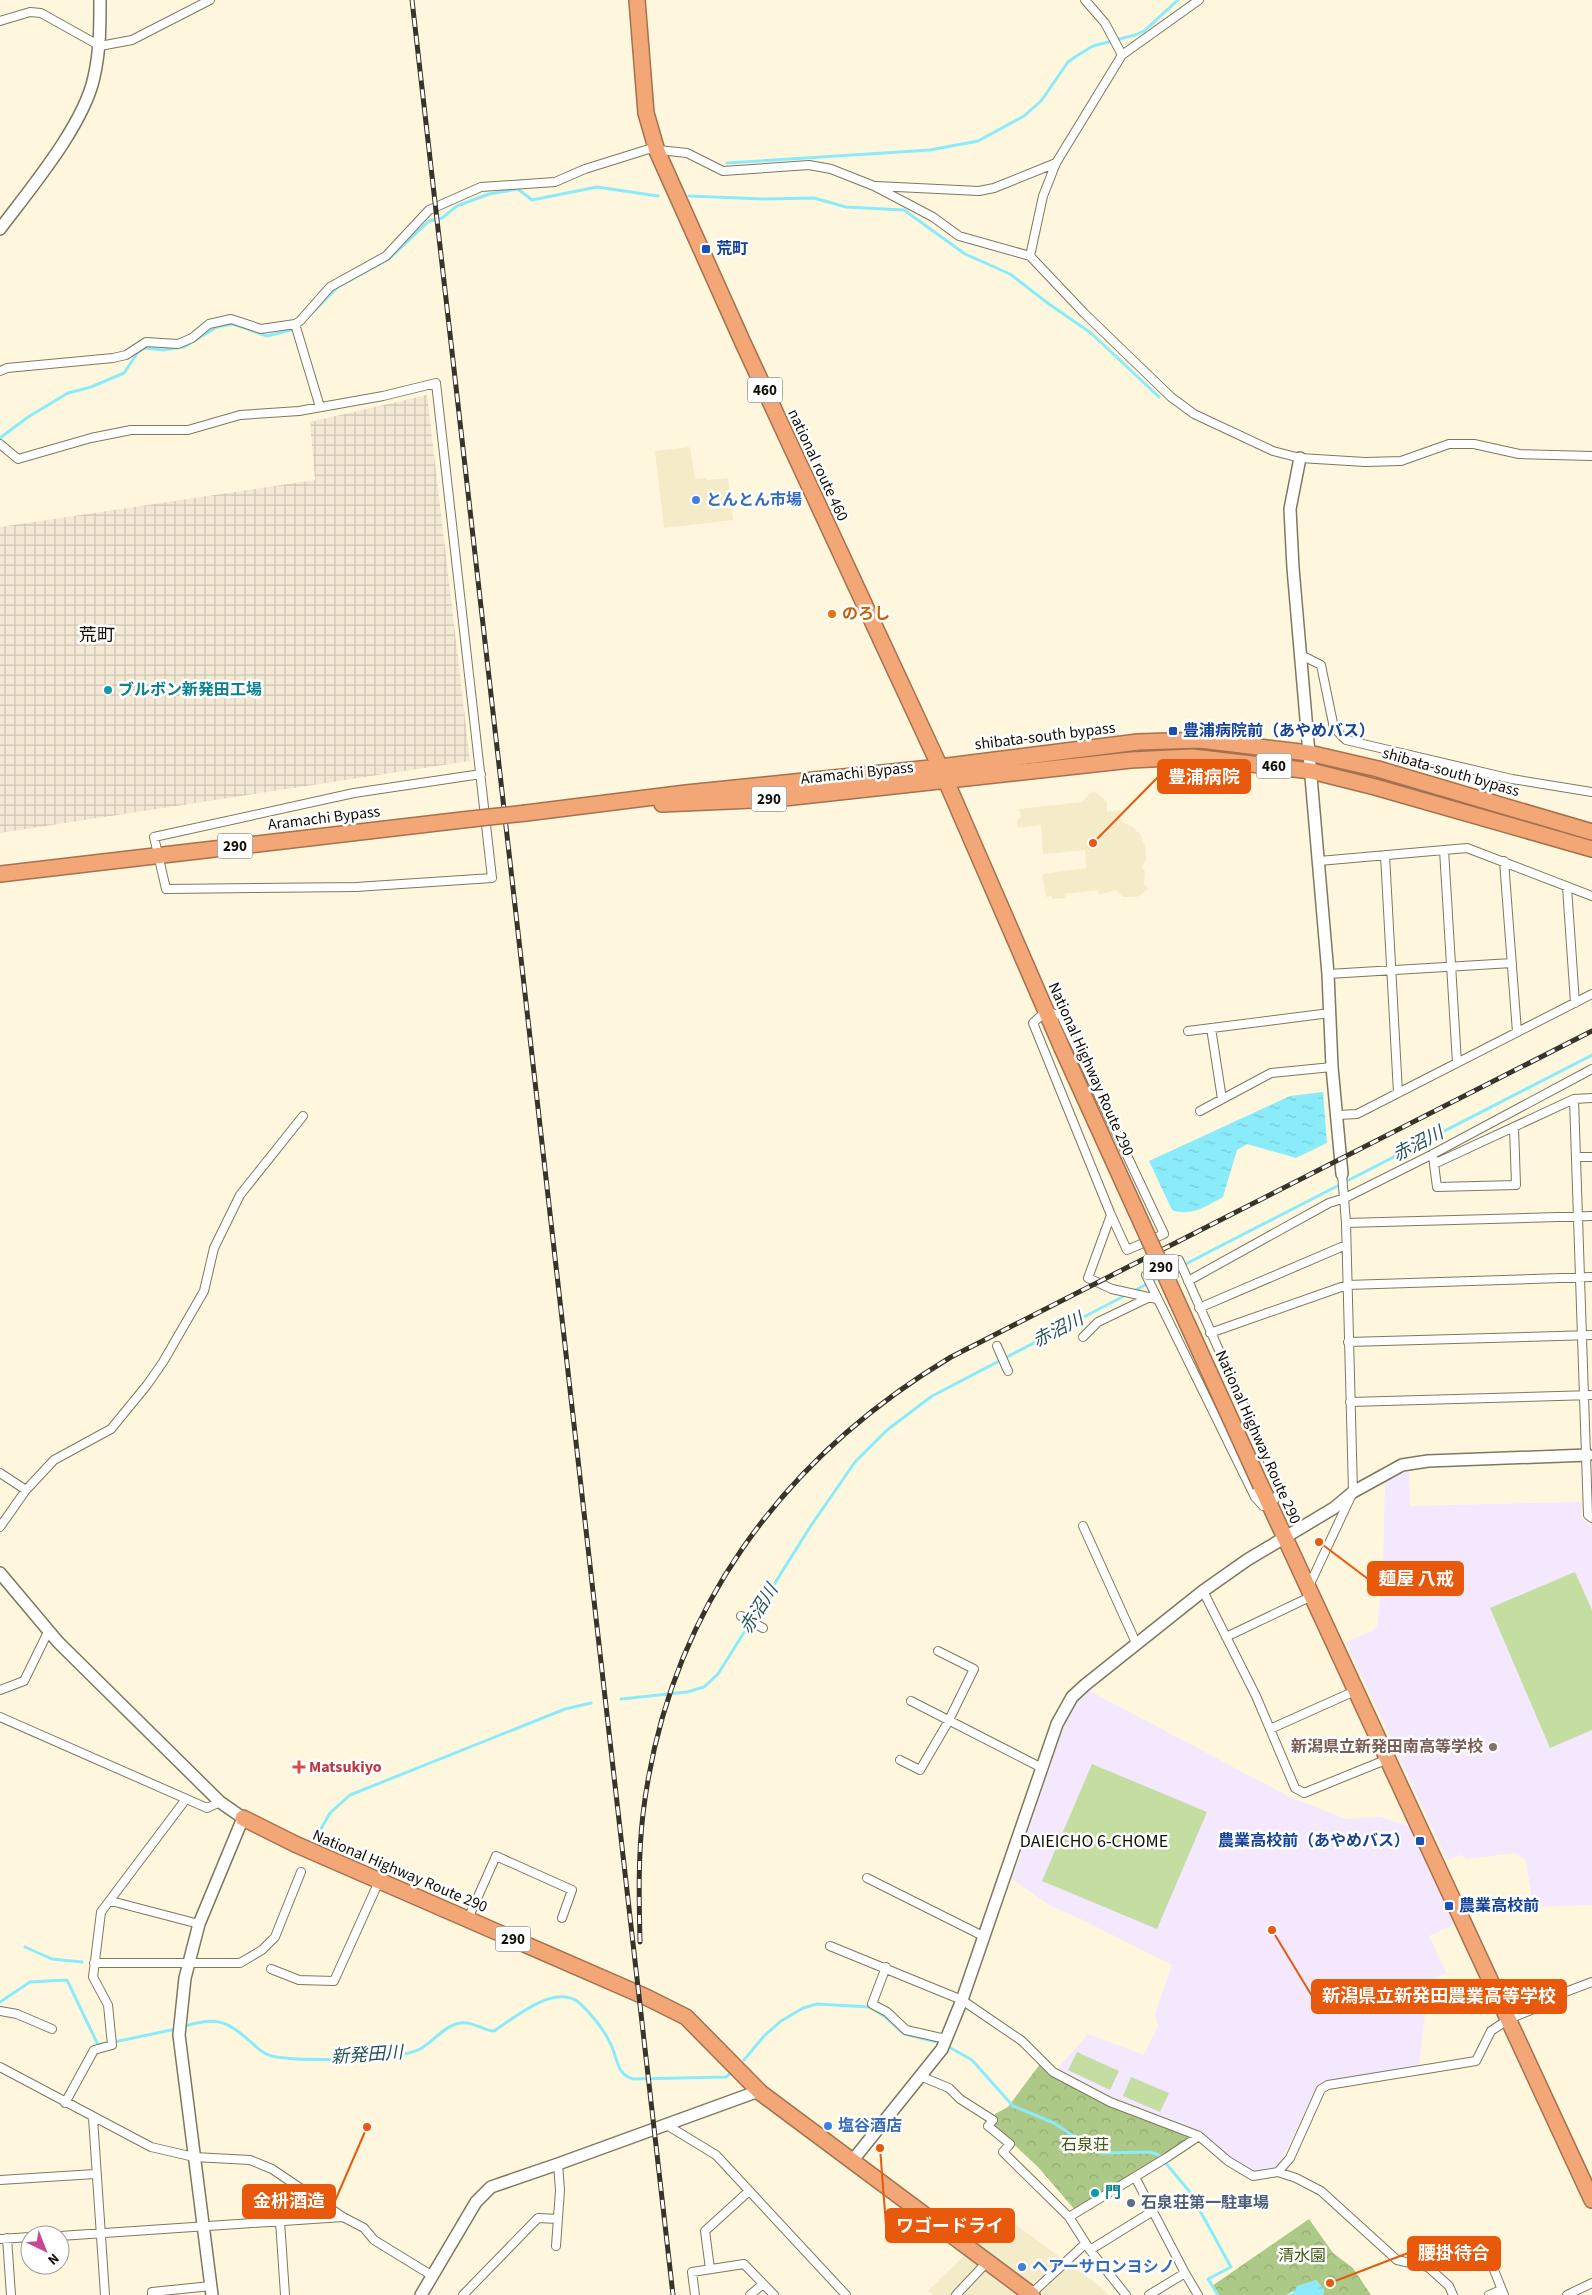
<svg xmlns="http://www.w3.org/2000/svg" width="1592" height="2295" font-family="'Source Sans 3','Noto Sans JP',sans-serif">
<defs>
<pattern id="industrial-grid" width="8" height="8" patternUnits="userSpaceOnUse" patternTransform="scale(1.25)"><rect width="8" height="8" fill="#f2e8d3"/><path d="M0 4h8M4 0v8" fill="none" stroke="#cec6b4"/></pattern>
<pattern id="forest-crowns" width="20" height="18" patternUnits="userSpaceOnUse" patternTransform="scale(1.25)"><rect width="20" height="18" fill="#adc987"/><path d="M2 6a3 3 0 1 1 6 0M12 15a3 3 0 1 1 6 0" fill="none" stroke="#94ab73"/></pattern>
<pattern id="water-ripples" width="26" height="14" patternUnits="userSpaceOnUse" patternTransform="scale(1.25)"><rect width="26" height="14" fill="#8aecfa"/><path d="M2 4q2-2 4 0t4 0M15 11q2-2 4 0t4 0" fill="none" stroke="#76c9d5"/></pattern>
</defs>
<rect width="100%" height="100%" fill="#fff7dd"/>
<!-- built -->
<path fill="#f4ebc9" d="M690 447 695 479 705 478 708 480 728 478 733 520 664 528 655 451Z
M1096 792 1107 802V812L1120 810 1122 822 1131 826 1140 834 1145 846 1146 859 1142 868 1145 871 1144 884 1149 889 1137 897H1123L1116 890 1099 895 1098 890 1065 894V898L1052 899V896L1046 897 1042 874 1086 868 1085 850 1043 854 1041 825 1018 828 1017 821 1021 816 1019 809 1082 802 1090 793Z
M1004 2216 1102 2288 1109 2295H933L928 2291Z"/>
<!-- industrial -->
<path fill="url(#industrial-grid)" d="M427 395 470 761 0 833V527L315 480 310 422Z"/>
<!-- education -->
<path fill="#f3e8fd" d="M1409 1471 1410 1506 1582 1502 1581 1518 1592 1527V1905L1533 1907 1526 1860 1514 1853 1467 1859 1460 1855 1447 1860 1346 1642 1374 1630 1377 1626 1383 1576 1385 1479Z
M1086 1689 1290 1797 1346 1819 1380 1817 1411 1827 1454 1924 1429 1936 1446 1973 1417 1988 1425 2014 1419 2066 1319 2083 1277 2169 1253 2174 1239 2166 1217 2148 1054 2073 1088 2034 1144 2055 1158 2026 1155 2014 1172 1965 1081 1919 1049 1905 1012 1879 1069 1711Z"/>
<!-- forest -->
<path fill="url(#forest-crowns)" d="M1040 2064 1050 2073 1196 2136 1075 2210 1038 2167 994 2126 995 2114 1008 2107Z
M1309 2219 1333 2253 1353 2268 1371 2295H1323L1324 2290 1316 2280 1286 2295H1218L1212 2286Z"/>
<!-- green -->
<path fill="#c4dea2" d="M1575 1572 1592 1610V1730L1550 1748 1490 1608Z
M1092 1764 1207 1812 1157 1929 1042 1881Z
M1077 2052 1119 2071 1110 2090 1068 2070Z
M1131 2077 1169 2093 1160 2112 1123 2096Z"/>
<!-- water -->
<path fill="url(#water-ripples)" d="M1323 1092 1327 1143 1296 1158 1247 1144 1237 1150 1223 1197C1206 1206 1192 1217 1172 1210L1149 1161 1290 1096Z
M1316 2280 1324 2290 1323 2295H1286L1293 2293 1297 2286Z"/>
<g fill="none" stroke-linecap="round" stroke-linejoin="round">
<!-- stream -->
<path stroke="#8aecfa" stroke-width="3" d="M727 163 930 150 978 141 1024 116 1041 101 1068 62 1078 55 1093 46 1135 35 1144 31 1178 0
M689 196 764 199 814 198 846 207 904 210 965 254 1010 274 1049 304 1091 333 1159 397
M307 318 338 287 389 259 429 221 442 218 457 206 489 194 518 189 532 200 597 187 658 196
M0 438 28 417 68 393 91 387 124 373 138 352 145 348 163 350 184 347 217 327 233 324 267 336 291 330
M1170 1272 1592 1055
M1132 1292 1162 1276
M621 1699 687 1692 704 1687 718 1674 810 1527 855 1462 887 1430 932 1396 1126 1295
M314 1841 330 1813 350 1795 565 1709 591 1703
M25 1947 52 1959 82 1962
M0 2002 30 1982 67 1980 98 2045 105 2043
M182 2027C217 2016 227 2020 253 2044 259 2050 267 2056 276 2057 302 2061 398 2061 420 2049 433 2042 446 2024 461 2023 473 2021 483 2031 494 2031 514 2018 552 1985 577 2001 582 2005 587 2010 591 2015 600 2025 607 2035 612 2047 618 2061 617 2075 634 2079L726 2077 731 2073
M114 2042 176 2029
M947 2046 972 2060 1013 2106 1054 2123 1093 2149 1102 2153 1150 2152 1159 2155 1189 2191 1231 2267 1208 2279 1218 2295
M744 2060 764 2036 781 2021 803 2008 817 2004 870 2007 884 2016 904 2034 941 2043"/>
<!-- street casing -->
<g stroke="#7e7860" stroke-width="10">
<path id="street" d="M1085 0 1105 23 1122 55
M0 21 30 12 41 13 100 46 132 40 210 0
M876 186 979 191 994 188 1056 163
M1030 256 1043 196 1056 163 1122 55 1199 0
M295 324 320 407
M0 371 7 368 113 358 126 355 146 342 178 344 192 338 209 324 231 319 261 329 295 324 300 321 330 287 386 256 429 210 481 187 555 182 585 169 649 149 687 153 723 171 809 165 831 169 874 186 933 217 959 236 1030 256 1084 313 1171 397 1194 414 1273 451 1300 458 1365 462 1401 461 1449 444H1474L1519 454 1592 456
M0 444 18 459 91 438 131 430H188L240 415 299 411 383 396 436 383 492 878 356 887 166 889 154 837 354 793 481 774
M1301 655 1321 665 1334 728 1346 740 1512 779 1592 792
M1444 850 1457 1063
M1385 855 1398 1093
M1319 861 1467 848 1592 896
M1504 861 1517 1032
M1567 887 1575 1003
M1328 974 1512 963
M1045 1012 1061 1015 1164 1234 1127 1250 1111 1215 1033 1023Z
M1211 1028 1222 1099
M1188 1031 1330 1013
M1574 1099 1588 1515 1592 1518
M1200 1111 1271 1073 1332 1067
M1338 1115 1357 1114 1592 994
M1433 1154 1434 1164 1574 1099 1592 1098
M1576 1157H1592
M1434 1164 1437 1187 1516 1185 1514 1127
M1111 1215 1088 1278 1112 1289 1157 1299
M1346 1223 1592 1216
M1179 1260 1280 1488C1277 1498 1273 1504 1263 1506L1255 1497 1146 1275 1159 1266Z
M1188 1281 1329 1203 1345 1198 1433 1154 1592 1069
M1199 1308 1346 1245
M1210 1333 1347 1285 1592 1277
M1083 1337 1098 1322 1150 1297
M1348 1342 1592 1335
M997 1346 1008 1371
M1350 1402 1592 1395
M0 1473 26 1490
M1083 1526 1137 1645
M0 1527 26 1490 54 1460 111 1429 147 1385 163 1362 204 1291 214 1248 240 1195 303 1116
M1309 1586 1353 1492 1346 1223 1342 1174
M1203 1591 1256 1696 1295 1788 1304 1793 1388 1759
M741 1616 763 1628
M1226 1637 1312 1596
M0 1690 24 1681 48 1632
M911 1701 1042 1768
M0 1717 207 1808 220 1802
M1270 1729 1355 1691
M900 1760 920 1770 948 1722 974 1669 938 1651
M867 1878 983 1936
M111 1901 199 1924
M468 1919 496 1856 572 1890 562 1918
M830 1946 962 2000 1022 2041 1053 2072 1110 2102 1199 2136 1228 2161 1253 2176 1278 2172 1296 2178 1321 2191 1397 2260 1428 2267 1449 2286 1453 2295
M94 1963H240L262 1950 275 1937 301 1872
M886 1967 872 2004 887 2012 906 2030 946 2039
M271 1969 299 1980 334 1981 380 1879
M0 2011 17 2014 52 2029
M0 2067 151 2147 194 2157 250 2160 272 2169 343 2217 364 2228 374 2240 431 2275
M920 2076 949 2088 960 2099 993 2120 988 2126 1010 2144 1003 2152 1069 2217
M65 2103 94 2050 112 2045 108 2005 93 1977 101 1912 186 1799
M93 2118 105 2295
M665 2124 716 2155 846 2295
M1278 2172 1290 2158 1321 2089 1328 2085 1476 2061 1491 2031 1509 2019 1561 1998 1560 1994 1592 1982
M1135 2177 1185 2273
M0 2180 95 2174
M280 2221 285 2295
M60 2236 343 2217
M7 2238 11 2295
M0 2239 30 2237
M556 2246 560 2190 558 2164
M1090 2250 1153 2211
M710 2269 705 2231 749 2191
M1494 2270 1504 2295
M1031 2294 1085 2244
M152 2295V2292L211 2286
M463 2295 538 2218 558 2219
M695 2295 692 2272 744 2264 774 2295
M750 2295 763 2284
M956 2295 987 2262
M1126 2295 1090 2250 1069 2217 1166 2158 1199 2136
M1149 2295 1185 2273 1198 2295
M1489 2295 1501 2290
M1567 2295 1592 2283"/>
</g>
<!-- secondary casing -->
<g stroke="#7e7860" stroke-width="14">
<path id="secondary" d="M0 229C30 189 84 125 94 77 100 51 100 26 100 0
M1300 458 1290 509 1293 568 1328 974 1332 1067 1342 1174
M0 1573 58 1642 220 1802 243 1818 199 1924 185 1978 179 2035 212 2295
M853 2160 942 2049 962 2000 1057 1724 1072 1697 1085 1685 1203 1591 1247 1560 1334 1508 1353 1492 1402 1465 1428 1461 1588 1455
M421 2295 476 2202 491 2187 558 2164 756 2092 761 2093"/>
</g>
<!-- highway casing -->
<g stroke="#a5714f" stroke-width="18">
<path id="highway" d="M637 0 646 113 657 151 743 343 940 767 1062 1048
M662 804 775 799 1131 760 1192 757 1311 771 1375 787 1592 849
M526 813 686 793 940 767 1138 742 1200 740 1309 753 1378 769 1592 832
M0 874 471 819
M1261 1486 1592 2200
M243 1818 295 1844 646 1997 686 2017 761 2093 1032 2295"/>
</g>
<!-- street -->
<use href="#street" stroke="#fff" stroke-width="8"/>
<!-- secondary -->
<use href="#secondary" stroke="#fff" stroke-width="11"/>
<!-- highway -->
<use href="#highway" stroke="#f4a776" stroke-width="15"/>
<!-- rail casing -->
<g stroke="#383429" stroke-width="5">
<path id="rail" d="M412 0 673 2295
M640 1942C639 1899 638 1857 643 1814 667 1614 781 1459 951 1357L1592 1031"/>
</g>
<!-- rail -->
<use href="#rail" stroke="#fff" stroke-width="3" stroke-dasharray="9" stroke-linecap="butt"/>
<!-- highway-bridge casing -->
<g stroke="#a5714f" stroke-width="18" stroke-linecap="butt">
<path id="highway-bridge" d="M471 819 526 813
M1062 1048 1261 1486"/>
</g>
<!-- highway-bridge -->
<use href="#highway-bridge" stroke="#f4a776" stroke-width="15"/>
</g>
<!-- markers -->
<g fill="#1a4fb4" stroke="#fff" stroke-width="2">
<rect x="701" y="244" width="10" height="10" rx="2.5"/>
<rect x="1168" y="726" width="10" height="10" rx="2.5"/>
<rect x="1415" y="1836" width="10" height="10" rx="2.5"/>
<rect x="1444" y="1901" width="10" height="10" rx="2.5"/>
</g>
<g fill="#3f7fe0" stroke="#fff" stroke-width="2">
<circle cx="696" cy="500" r="5"/>
<circle cx="828" cy="2126" r="5"/>
<circle cx="1022" cy="2267" r="5"/>
</g>
<circle fill="#e8710a" stroke="#fff" stroke-width="2" cx="832" cy="614" r="5"/>
<g fill="#0f9aa8" stroke="#fff" stroke-width="2">
<circle cx="108" cy="690" r="5"/>
<circle cx="1095" cy="2193" r="5"/>
</g>
<circle fill="#8d6e63" stroke="#fff" stroke-width="2" cx="1493" cy="1747" r="5"/>
<path fill="#e0444e" stroke="#fff" stroke-width="2" d="M296.5 1759.5h5v5h5v5h-5v5h-5v-5h-5v-5h5z"/>
<circle fill="#5c6f8a" stroke="#fff" stroke-width="2" cx="1131" cy="2203" r="5"/>
<g text-anchor="middle" dominant-baseline="central" stroke-width="5" stroke-linejoin="round" paint-order="stroke">
<!-- shield labels -->
<g fill="#fff" stroke="#585651" stroke-width="1">
<rect x="747.5" y="377.5" width="35" height="25" rx="4"/>
<rect x="1256.5" y="753.5" width="35" height="25" rx="4"/>
<rect x="751.5" y="786.5" width="35" height="25" rx="4"/>
<rect x="217.5" y="833.5" width="35" height="25" rx="4"/>
<rect x="1143.5" y="1254.5" width="35" height="25" rx="4"/>
<rect x="495.5" y="1926.5" width="35" height="25" rx="4"/>
</g>
<g font-size="15" font-weight="bold" fill="#110e06">
<text x="765" y="390">460</text>
<text x="1274" y="766">460</text>
<text x="769" y="799">290</text>
<text x="235" y="846">290</text>
<text x="1161" y="1267">290</text>
<text x="513" y="1939">290</text>
</g>
<!-- transit labels -->
<g font-size="16" font-weight="bold" fill="#164399" stroke="#fff" text-anchor="start">
<text x="716" y="249">荒町</text>
<text x="1183" y="731">豊浦病院前（あやめバス）</text>
<text x="1410" y="1841" text-anchor="end">農業高校前（あやめバス）</text>
<text x="1459" y="1906">農業高校前</text>
</g>
<!-- street labels -->
<g font-size="16" fill="#110e06" stroke="#fff">
<text transform="translate(818 465) rotate(65)">national route 460</text>
<text transform="translate(1045 736) rotate(-7)">shibata-south bypass</text>
<text transform="translate(1451 772) rotate(16)">shibata-south bypass</text>
<text transform="translate(857 773) rotate(-6)">Aramachi Bypass</text>
<text transform="translate(324 818) rotate(-7)">Aramachi Bypass</text>
<text transform="translate(1091 1069) rotate(66)">National Highway Route 290</text>
<text transform="translate(1258 1437) rotate(66)">National Highway Route 290</text>
<text transform="translate(400 1871) rotate(23)">National Highway Route 290</text>
</g>
<!-- shop labels -->
<g font-size="16" font-weight="bold" fill="#366cbe" stroke="#fff" text-anchor="start">
<text x="706" y="500">とんとん市場</text>
<text x="838" y="2126">塩谷酒店</text>
<text x="1032" y="2267">ヘアーサロンヨシノ</text>
</g>
<!-- food labels -->
<g font-size="16" font-weight="bold" fill="#c56008" stroke="#fff" text-anchor="start">
<text x="842" y="614">のろし</text>
</g>
<!-- culture labels -->
<g font-size="16" font-weight="bold" fill="#0d838f" stroke="#fff" text-anchor="start">
<text x="118" y="690">ブルボン新発田工場</text>
<text x="1105" y="2193">門</text>
</g>
<!-- education labels -->
<g font-size="16" font-weight="bold" fill="#785e54" stroke="#fff" text-anchor="end">
<text x="1483" y="1747">新潟県立新発田南高等学校</text>
</g>
<!-- health labels -->
<g font-size="16" font-weight="bold" fill="#be3a42" stroke="#fff" text-anchor="start">
<text x="309" y="1767">Matsukiyo</text>
</g>
<!-- park labels -->
<g font-size="16" fill="#415913" stroke="#fff">
<text x="1085" y="2145">石泉荘</text>
<text x="1302" y="2256">清水園</text>
</g>
<!-- service labels -->
<g font-size="16" font-weight="bold" fill="#4e5e75" stroke="#fff" text-anchor="start">
<text x="1141" y="2203">石泉荘第一駐車場</text>
</g>
<!-- neighbourhood labels -->
<g font-size="18" fill="#110e06" stroke="#fff">
<text x="97" y="635">荒町</text>
<text x="1094" y="1841">DAIEICHO 6-CHOME</text>
</g>
<!-- water labels -->
<g font-size="18" font-style="italic" fill="#265258" stroke="#fff">
<text transform="translate(1418 1144) rotate(-27)">赤沼川</text>
<text transform="translate(1058 1330) rotate(-27)">赤沼川</text>
<text transform="translate(759 1609) rotate(-58)">赤沼川</text>
<text transform="translate(367 2055) rotate(-4)">新発田川</text>
</g>
</g>
<!-- callouts -->
<path fill="none" stroke="#e8590c" stroke-width="2" d="M1093 843L1158 777M1319 1542L1368 1579M1272 1930L1312 1996M367 2127L335 2201M880 2148L886 2225M1330 2283L1408 2253"/>
<g fill="#e8590c" stroke="#fff" stroke-width="2">
<circle cx="1093" cy="843" r="5"/>
<circle cx="1319" cy="1542" r="5"/>
<circle cx="1272" cy="1930" r="5"/>
<circle cx="367" cy="2127" r="5"/>
<circle cx="880" cy="2148" r="5"/>
<circle cx="1330" cy="2283" r="5"/>
</g>
<g fill="#e8590c" stroke="#e8590c" stroke-width="2">
<rect x="1158" y="760" width="92" height="33" rx="5"/>
<rect x="1368" y="1562" width="95" height="33" rx="5"/>
<rect x="1312" y="1980" width="254" height="33" rx="5"/>
<rect x="243" y="2185" width="92" height="33" rx="5"/>
<rect x="886" y="2209" width="128" height="33" rx="5"/>
<rect x="1408" y="2237" width="92" height="33" rx="5"/>
</g>
<g font-size="18" text-anchor="middle" font-weight="bold" fill="#fff">
<text x="1204" y="783">豊浦病院</text>
<text x="1416" y="1585">麺屋 八戒</text>
<text x="1439" y="2002">新潟県立新発田農業高等学校</text>
<text x="289" y="2207">金枡酒造</text>
<text x="950" y="2232">ワゴードライ</text>
<text x="1454" y="2259">腰掛待合</text>
</g>
<!-- north arrow -->
<g transform="translate(45 2250) rotate(137)"><circle r="24" fill="#ffffff" stroke="#a09f9b"/>
<path d="M0-4L9 19L0 12L-9 19Z" fill="#c64792"/>
<text y="-8" font-size="14" font-weight="bold" text-anchor="middle" fill="#110e06">N</text>
</g>
</svg>
